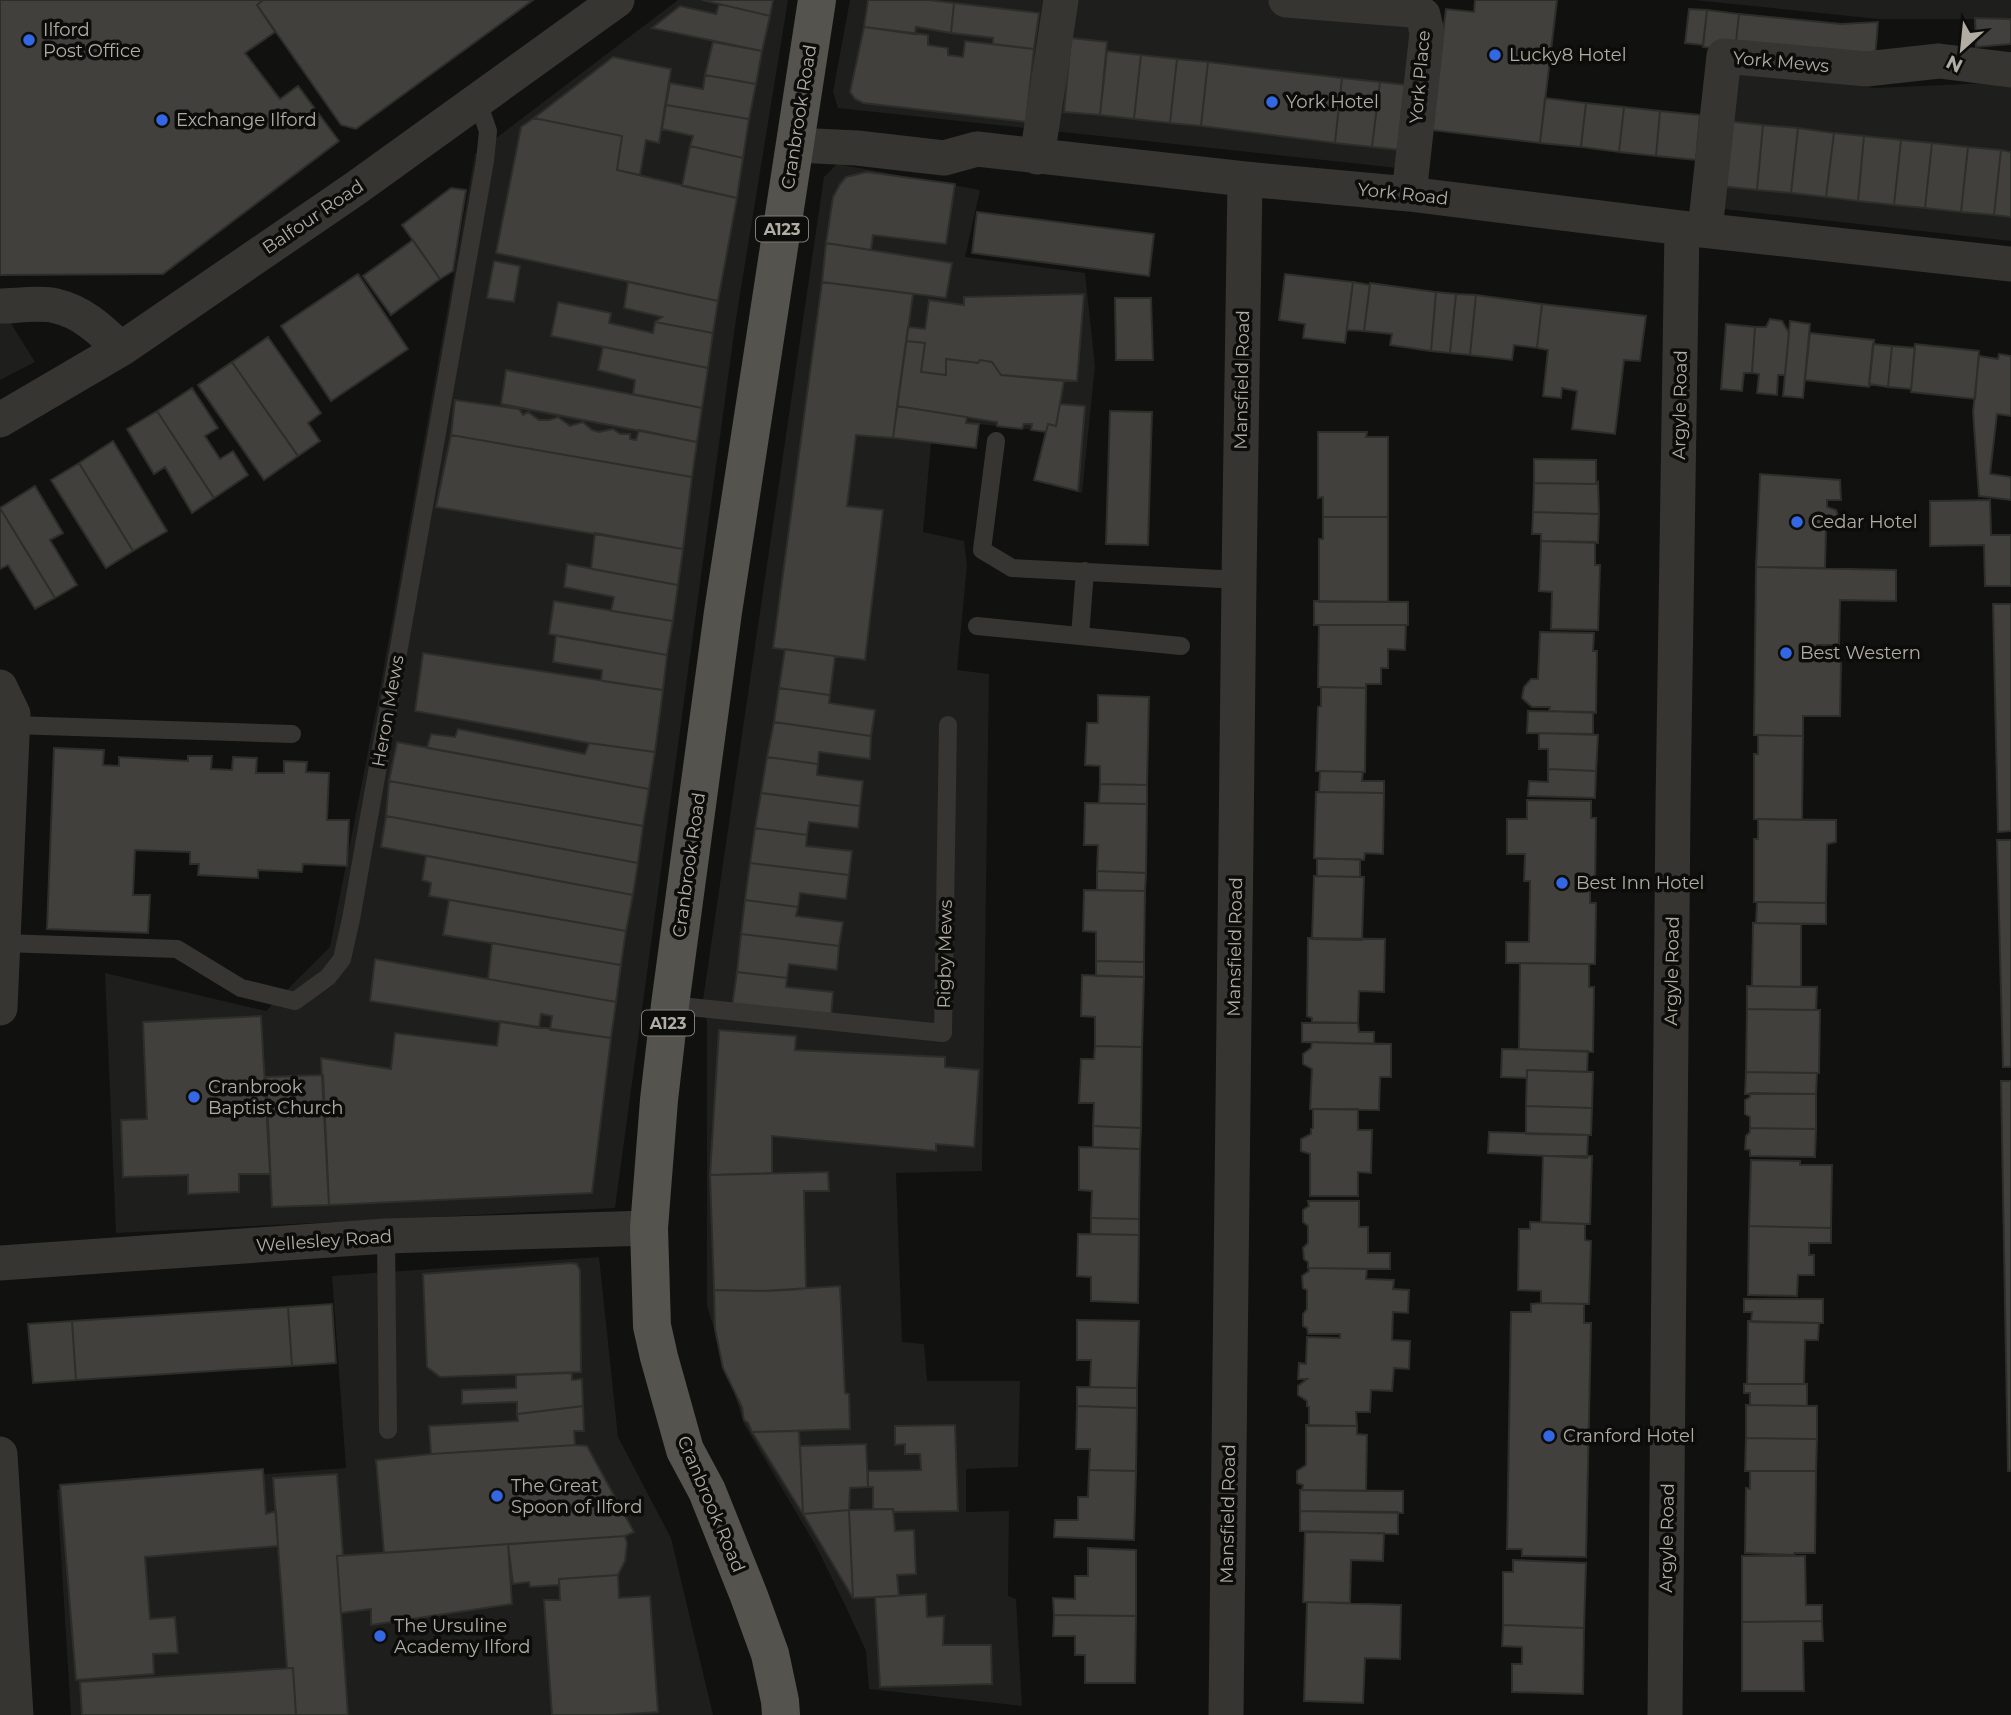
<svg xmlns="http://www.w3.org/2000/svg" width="2011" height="1715" font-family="Montserrat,sans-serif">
<rect width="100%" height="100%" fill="#111110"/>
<!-- built -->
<path fill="#1e1e1c" d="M678 0H788L736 319 615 1208 116 1233 105 973 266 1011 330 947 379 695 475 154Z
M850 0H1430L1407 169 838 108 833 92Z
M1694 0H2011V19H1879Z
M1735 72 1876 88 2011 82V241L1714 208Z
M837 164 980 190 965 257 1085 273 1095 366 1082 493 1034 480 1045 431 979 424 976 448 931 443 923 532 964 541 967 565 957 670 989 674 982 1171 896 1173 902 1342 924 1344 927 1381H1020L1018 1467 966 1469V1512L1009 1511 1008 1596 1016 1599 1022 1706 869 1689 866 1651 846 1607 816 1546 744 1424 707 1306V1023L703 1000 824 177Z
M0 322H10L35 362 0 380Z
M599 1257 618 1437 671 1538 713 1715H71L57 1490 346 1468 332 1276Z"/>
<!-- building -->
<path fill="#41403c" stroke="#2d2d2a" stroke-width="2" d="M0 0H263L257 5 275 32 245 53 280 99 298 86 339 141 163 274 0 275Z
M263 0H533L356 129 341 125 257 5Z
M702 0H773L770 16Z
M868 0H928L954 3 951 33 916 27 915 34 864 27Z
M1475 0H1557L1540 143 1431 130 1446 9 1474 12Z
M954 3 1039 13 1034 49 993 44V38L951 33Z
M719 4 770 16 762 51 652 28 680 6 716 14Z
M1689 9 1707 10 1703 45 1685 43Z
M1707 10 1739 14 1735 51 1703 47Z
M1739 14 1841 24 1878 22 1875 58 1735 51Z
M1975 18 2011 19V44L1976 47Z
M864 27 928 35V45L948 48V55L963 57 965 41 1034 49 1026 122 863 103 855 99 850 92Z
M1071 38 1107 42 1100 115 1064 112Z
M713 42 762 51 756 84 705 75Z
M1107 51 1141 55 1134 119 1100 115Z
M1141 55 1177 59 1170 123 1134 119Z
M613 57 671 69 659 143 646 140 640 175 617 170 622 136 534 118Z
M1177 59 1208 62 1201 126 1170 123Z
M1208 62 1342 78 1335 143 1201 126Z
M705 75 756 84 749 119 666 105 670 83 703 89Z
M1342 78 1380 82 1372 147 1335 143Z
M1380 82 1415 86 1409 151 1372 147Z
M1545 98 1586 103 1581 147 1540 143Z
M1586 103 1624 107 1619 152 1581 147Z
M666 105 749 119 743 158 690 146 693 136 662 129Z
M1624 107 1660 111 1656 156 1619 152Z
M1660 111 1700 115 1696 160 1656 156Z
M534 118 622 136 617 170 737 198 718 301 496 253 521 127Z
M1727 121 1763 125 1757 190 1720 186Z
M1763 125 1798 128 1791 193 1757 190Z
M1798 128 1834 133 1826 197 1791 193Z
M1834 133 1864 136 1858 201 1826 197Z
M1864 136 1901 140 1894 205 1858 201Z
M1901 140 1932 143 1925 208 1894 205Z
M1932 143 1968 147 1961 212 1925 208Z
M690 146 743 158 737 198 682 186Z
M1968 147 2001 150 1994 215 1961 212Z
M2001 150 2011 152V217L1994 215Z
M867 172 955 184 946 244 873 235 871 250 826 243 833 197 840 184 846 177Z
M451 188 466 190 453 271 440 279 402 225Z
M977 212 1154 234 1149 276 972 253Z
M413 240 440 279 391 315 363 276Z
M826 243 952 263 946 298 822 282Z
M494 261 520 266 514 302 487 298Z
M358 274 408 349 331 401 281 326Z
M1285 274 1353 282 1345 343 1303 338 1305 324 1279 320Z
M628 282 718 301 713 333 655 322 662 317 624 308Z
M822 282 913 294 893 438 856 435 847 506 883 510 865 660 773 648Z
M1353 282 1370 285 1364 331 1347 330Z
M1370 283 1436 292 1431 351 1390 345 1392 334 1364 331Z
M1436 292 1456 294 1450 353 1431 351Z
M1084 294 1077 381 1001 375 992 362 980 360 978 363 946 359V375L921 372 925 343 906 341 908 327 925 329 929 300 964 305V297Z
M1456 294 1476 295 1470 355 1450 353Z
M1476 295 1542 304 1537 348 1514 345 1512 360 1470 355Z
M1115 298H1151L1153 360H1116Z
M558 302 611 313 609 323 653 333 655 322 713 333 708 368 551 336Z
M1542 304 1646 316 1640 361 1624 360 1615 434 1572 429 1577 391 1562 388 1561 398 1543 396 1548 350 1537 348Z
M1770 319 1782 321 1789 333 1785 375H1778L1777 395 1757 393 1759 374 1752 373 1755 327H1766Z
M1790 321 1810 324 1803 398 1783 396Z
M1726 324 1755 327 1752 373H1744L1742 391 1721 389Z
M1810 333 1874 340 1869 387 1805 380Z
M268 337 321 413 308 423 320 441 298 456 232 362Z
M906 341 925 343 921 372 946 375V359L978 363 980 360 992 362 1001 375 1064 381 1056 426 1048 424 1046 432 1031 430 1032 424H1024L1022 429 997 426V422L897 406Z
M1873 344 1892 346 1888 387 1869 384Z
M1915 344 1979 351 1975 399 1911 392Z
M1892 346 1915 348 1911 389 1888 387Z
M603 347 708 368 702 408 633 394 635 380 598 370Z
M1999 354 2011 356V416L1997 414 1990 474 2011 477V500L1979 496 1973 412 1979 356 1998 359Z
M232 362 298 456 264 480 198 385Z
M506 370 702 408 697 442 501 404Z
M192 388 218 428 205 436 220 459 233 451 248 475 214 498 157 411Z
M455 400 519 409 523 415 528 412 539 420H549L558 417 570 426 583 422 592 430 599 432 613 429 620 434H630V439L636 440 639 430 697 442 692 477 451 435Z
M1060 404 1085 406 1078 491 1034 480 1048 424 1056 426Z
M897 406 967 417 966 423 979 424 976 448 893 438Z
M157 411 214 498 192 513 165 467 154 474 127 429Z
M1110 411 1152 412 1148 545 1106 544Z
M1318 432H1367L1366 437H1388V517H1323V497L1318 498Z
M451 435 692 477 683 549 436 507Z
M113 441 167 531 133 551 79 463Z
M1534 459 1596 460V484L1534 483Z
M79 463 133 551 106 568 51 480Z
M1760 474 1840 480 1841 500H1827V507L1836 510 1839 518 1835 527 1826 528 1825 568 1756 567Z
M1598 482 1599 514 1533 512 1534 483 1596 484Z
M35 486 63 533 50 540 77 585 55 598 0 508Z
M1990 500 1991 535H2011V586H1985L1984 545 1930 546V501Z
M0 508 55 598 35 609 8 565 0 569Z
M1533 512 1599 514 1598 543 1541 541V534H1532Z
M1323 517H1388V602H1319V539H1323Z
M595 533 683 549 678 585 591 569Z
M1541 541 1595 542V565H1600L1598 630 1551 629 1552 592 1539 591Z
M567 564 678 585 673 621 611 611 614 597 564 587Z
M1756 567 1896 570V601L1840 600 1839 645H1817L1816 661H1841L1840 716H1803V736L1754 735Z
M554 601 673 621 667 655 549 634Z
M1314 601 1408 602V625H1314Z
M1993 604H2011V831L1998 832Z
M1319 625H1406L1405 650 1388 649V668H1381V684H1366V688L1318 687Z
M1540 632 1594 633 1593 651H1597L1596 713 1549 711 1550 707H1532L1522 698 1524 687 1531 679H1538Z
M556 636 667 655 663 690 601 681 602 670 553 662Z
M785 649 835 656 830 695 779 688Z
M423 653 663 690 655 752 589 743 415 711Z
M1321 687 1366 688 1365 772 1316 771 1318 707 1321 706Z
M779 688 830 695 829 703 875 710 871 736 774 722Z
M1098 695 1149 697 1147 785 1100 784V766L1085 765 1087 723H1098Z
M1528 711 1593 712V734L1527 733Z
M774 722 871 736 870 759 819 752 818 764 767 757Z
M458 729 585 754 589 743 655 752 649 789 427 748 431 734 455 737Z
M1539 733 1598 735 1596 771 1548 769V749H1539Z
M1758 735 1803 736 1802 820 1754 819V754H1758Z
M397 742 649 789 643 826 389 781Z
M54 748 104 750 103 765 119 766V757L188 761V756H212L211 769 232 770 233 757 257 758 256 773H284V761L307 762 306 772 329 773 327 820H349L347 866 303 864 302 872 258 870V878L198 875 199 864H190V852L135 850 133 895H150L148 933 47 929Z
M767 757 818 764 817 775 863 781 860 806 761 793Z
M1548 769 1596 771 1595 798 1528 796 1529 781 1548 782Z
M1320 771 1363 772 1362 781H1384V793L1319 792Z
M389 781 643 826 638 863 386 816Z
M1100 784 1147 785V804L1099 803Z
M1316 792 1384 793 1383 854 1365 853 1364 860 1314 858Z
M761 793 860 806 858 828 809 822 807 835 755 828Z
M1527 800 1591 801V818H1596L1595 885H1590V903H1596L1595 964 1506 963V942H1529L1530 881H1524L1525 854H1507V819H1527Z
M1085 803 1147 804 1146 873 1097 871 1098 845H1084Z
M386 816 638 863 633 895 381 847Z
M1758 819 1836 820V842L1827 844 1826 903 1754 902V839H1758Z
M755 828 807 835 806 846 852 851 849 875 750 863Z
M1997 840H2011V1067H2003Z
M426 856 633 895 626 931 429 896 431 883 422 880Z
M1317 859H1360V877L1317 876Z
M750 863 849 875 846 899 800 893 798 907 745 900Z
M1097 871 1146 873 1145 891 1097 890Z
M1314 876 1364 877 1362 940 1312 939Z
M1084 890 1145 891 1144 962 1096 961V932L1083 931Z
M449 900 626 931 621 965 443 935Z
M745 900 798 907 796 916 843 922 839 946 741 934Z
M1757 902 1826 903V924L1756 923Z
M1753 923 1801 924V987L1752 986Z
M741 934 839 946 837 970 789 964 787 978 737 972Z
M1308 938 1385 939 1384 992 1359 991 1358 1023 1312 1022V1018L1307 1016Z
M492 943 621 965 616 1002 488 979Z
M375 959 616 1002 611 1038 550 1030 552 1016 541 1014 539 1028 370 1001Z
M1096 961 1144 962V977L1096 976Z
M1520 963 1589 964V987H1594L1593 1052 1519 1049Z
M737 972 787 978 786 987 833 992 831 1017 732 1007Z
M1082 975 1144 977 1142 1047 1095 1046V1017L1081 1016Z
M1747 986 1817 987 1816 1010 1747 1009Z
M1747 1009 1820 1010 1819 1073 1746 1072Z
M261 1016 270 1174H239V1192L188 1194V1175L123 1177 121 1120 147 1119 143 1022Z
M500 1021 611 1038 592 1193 329 1205 321 1058 391 1069 395 1033 497 1046Z
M1302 1023H1358L1359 1032H1374V1044L1302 1042Z
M719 1030 796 1036 795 1050 945 1057V1067L979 1070 974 1147 936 1144V1151L772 1136V1173L710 1175Z
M1312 1042 1391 1044V1077H1380L1379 1110 1310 1109 1312 1069 1303 1064V1054L1311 1048Z
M1095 1046 1142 1047 1141 1128 1093 1126 1094 1103H1079L1081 1059H1094Z
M1502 1049 1588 1051 1587 1072 1527 1070V1078L1501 1077Z
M1527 1070 1593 1072 1592 1108 1526 1106Z
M1746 1072 1817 1073 1816 1094H1745Z
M323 1075 329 1205 272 1207 266 1077Z
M2001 1081H2011V1471H2008Z
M1750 1093 1816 1094V1129L1750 1128V1117L1745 1114V1100L1750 1097Z
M1526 1106 1592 1108 1591 1135 1526 1134Z
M1313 1109H1358V1130H1372L1371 1173 1358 1172V1196H1310V1154L1301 1151V1139L1311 1134V1129L1313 1128Z
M1093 1126 1141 1128 1140 1149 1093 1147Z
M1750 1128 1816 1129 1815 1157 1750 1156V1150L1745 1149 1746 1136 1750 1132Z
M1489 1132 1588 1135 1587 1158 1488 1153Z
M1079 1147 1140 1149 1139 1219 1091 1218 1092 1191 1079 1190Z
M1543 1156H1592L1590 1224 1541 1222Z
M1751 1160 1800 1161V1165H1832L1831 1228 1749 1226Z
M828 1172 829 1191H804L806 1289 763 1291 714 1290 710 1175Z
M1308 1201H1359V1227H1368V1253H1390V1269L1308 1268V1262L1304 1259 1303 1248 1308 1243V1226L1303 1222V1210L1309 1206Z
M1091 1218 1139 1219V1235L1091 1234Z
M1530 1222 1585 1224V1240L1591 1241 1589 1304 1541 1303V1291L1518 1290 1519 1229H1530Z
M1749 1226 1831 1228V1243H1809V1255H1814V1275H1798L1797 1296 1748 1295Z
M1078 1234 1139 1235 1138 1303 1091 1301V1277L1077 1276Z
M571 1263 577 1264 580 1270 581 1372 440 1377 427 1367 423 1274Z
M1308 1268 1367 1269 1366 1279 1394 1280 1393 1289 1409 1290 1408 1313 1393 1312 1392 1340 1410 1341 1409 1369 1394 1368 1392 1391 1371 1390 1370 1412H1356L1357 1426H1309V1407L1307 1406V1401L1298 1395V1386L1307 1379H1298L1299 1363 1306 1364 1307 1337 1340 1338V1334H1308L1307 1328 1303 1326V1314L1307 1309V1290L1303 1288 1302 1276 1309 1271Z
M840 1286 845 1393 849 1394 850 1429 752 1432 748 1423 744 1420 742 1407 723 1368 715 1329 714 1290 763 1291Z
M1744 1299H1823V1323L1751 1322 1752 1312H1744Z
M1541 1303 1584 1304V1323H1591L1586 1557 1522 1556V1549H1507L1511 1312H1531V1304Z
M332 1304 336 1363 292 1366 288 1307Z
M288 1307 292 1366 76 1380 72 1321Z
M1077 1320 1139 1321 1137 1388 1090 1387 1091 1360H1077Z
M72 1321 76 1380 33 1383 28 1324Z
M1748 1321 1819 1323 1818 1340H1805L1804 1384H1747Z
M572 1373V1380L582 1379 583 1406 517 1414V1402L462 1404V1390L516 1388V1375Z
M1744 1384H1807V1406L1750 1405V1393H1744Z
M1077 1387 1137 1388V1408L1077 1406Z
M1746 1405 1817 1406V1439L1746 1438Z
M583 1406 584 1431H574L575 1445 431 1454 429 1426 518 1421 517 1414Z
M1077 1406 1137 1408 1136 1471 1089 1470 1090 1449H1076Z
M955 1425 958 1511 894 1512 893 1509H873V1487H868V1471L921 1470 920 1454H905V1444L895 1445V1426Z
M1306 1425 1357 1426V1434L1367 1435 1366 1491 1302 1490 1303 1485 1297 1483V1471L1306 1465Z
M799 1431 801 1472 803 1514 752 1432Z
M1746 1438 1817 1439 1816 1471H1745Z
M866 1444 868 1487 850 1488 849 1510 803 1514 800 1446Z
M575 1445 587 1446 634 1532 625 1536 384 1553 376 1460 431 1454Z
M263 1469 266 1514 276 1511 278 1546 145 1557 150 1619 175 1617 178 1653 153 1654 154 1674 76 1680 60 1485Z
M1089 1470 1136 1471 1134 1540 1054 1537 1055 1520H1078V1497H1088Z
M1750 1471H1816L1815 1553H1794V1555L1745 1553 1746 1488 1750 1489Z
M337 1474 343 1556H337L348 1715H296L293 1668H287L273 1478Z
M1300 1490 1403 1491V1513L1300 1511Z
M893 1509 895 1531 914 1530 916 1574 897 1575 899 1596 853 1598 849 1510Z
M849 1510 853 1598 803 1514Z
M1300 1511 1398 1512V1534L1300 1531Z
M1305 1532 1384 1533 1383 1561 1351 1560 1350 1603 1303 1602Z
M625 1536 627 1543 625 1561 618 1575 559 1579V1585L530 1587 529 1582 513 1584 508 1544Z
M508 1544 512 1604 371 1625V1609L341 1613 337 1556Z
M1088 1548 1136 1550V1616L1054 1615 1053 1598 1075 1599V1576H1088Z
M1742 1556H1805L1806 1605H1822V1621L1742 1622Z
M1513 1560 1586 1563 1584 1628 1503 1625V1572H1513Z
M618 1575 619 1598 650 1596 658 1712 615 1715H552L544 1600H560L559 1579Z
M926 1594 927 1617 944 1616 943 1645H991L992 1684 880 1687 875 1597Z
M1307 1602 1401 1605 1400 1659 1365 1658 1363 1703 1304 1701Z
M1054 1615 1136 1616 1135 1683H1085V1655H1075V1636H1053Z
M1822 1621 1823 1641H1803L1804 1691H1742V1622Z
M1503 1625 1584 1628 1583 1694 1512 1692V1664H1522V1647L1502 1646Z
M293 1668 296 1715H82L80 1682Z"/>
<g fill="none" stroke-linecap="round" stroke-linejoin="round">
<!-- lane -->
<path stroke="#363531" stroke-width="18" d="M996 441 982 550 1012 568 1239 580
M977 626 1181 646
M1080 636 1085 571
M12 725 292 734
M4 943 177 949 241 988 295 1001 328 977 342 959 351 919 485 161 488 131 478 102
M670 1005 943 1033 948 725
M386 1236 388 1430"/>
<!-- street -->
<path stroke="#363531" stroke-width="35" d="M1286 0 1412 10 1423 15 1427 33 1409 194
M795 145 857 148 944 158 977 149 1245 179 1409 194 1682 228 2011 264
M1037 157 1061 0
M1705 230 1724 56 1866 69 1939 61 2011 70
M0 306C16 306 41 302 56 306 83 312 102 331 121 349
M0 420 121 349 356 188 617 0
M0 687 13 714 0 1008
M0 1263 386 1236 649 1228
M0 1454 16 1715
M1226 1715 1239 580 1245 179
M1665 1715 1673 805 1682 228"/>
<!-- primary -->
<path stroke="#54534d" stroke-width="38" d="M781 1715 780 1701 770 1654 749 1596 707 1491 685 1450 659 1357 652 1326 649 1228 659 1100 670 1005 723 612 817 0"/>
</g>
<!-- markers -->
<g fill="#3467e4" stroke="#0c0c0b" stroke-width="2.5">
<circle cx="29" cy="40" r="7"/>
<circle cx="1495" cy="55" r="7"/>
<circle cx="1272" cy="102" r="7"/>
<circle cx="162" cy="120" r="7"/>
<circle cx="1797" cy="522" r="7"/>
<circle cx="1786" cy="653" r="7"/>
<circle cx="1562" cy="883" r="7"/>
<circle cx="194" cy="1097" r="7"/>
<circle cx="1549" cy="1436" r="7"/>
<circle cx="497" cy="1496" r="7"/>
<circle cx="380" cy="1636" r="7"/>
</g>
<g text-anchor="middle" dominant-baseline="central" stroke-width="7" stroke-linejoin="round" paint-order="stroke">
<!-- shield labels -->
<g fill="#0c0c0b" stroke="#807d75" stroke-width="2">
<rect x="756" y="216.5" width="52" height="25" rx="5"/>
<rect x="642" y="1010.5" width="52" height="25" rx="5"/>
</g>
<g font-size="16" font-weight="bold" fill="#b1ada2">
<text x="782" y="229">A123</text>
<text x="668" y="1023">A123</text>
</g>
<!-- poi labels -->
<g font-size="18" fill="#b1ada2" stroke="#0c0c0b" text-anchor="start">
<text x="43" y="30">Ilford<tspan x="43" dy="21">Post Office</tspan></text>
<text x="1509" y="55">Lucky8 Hotel</text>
<text x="1286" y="102">York Hotel</text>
<text x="176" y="120">Exchange Ilford</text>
<text x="1811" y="522">Cedar Hotel</text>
<text x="1800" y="653">Best Western</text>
<text x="1576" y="883">Best Inn Hotel</text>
<text x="208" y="1087">Cranbrook<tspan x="208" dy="21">Baptist Church</tspan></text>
<text x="1563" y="1436">Cranford Hotel</text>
<text x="511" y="1486">The Great<tspan x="511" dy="21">Spoon of Ilford</tspan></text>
<text x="394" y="1626">The Ursuline<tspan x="394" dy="21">Academy Ilford</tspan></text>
</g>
<!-- street labels -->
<g font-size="18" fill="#b1ada2" stroke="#0c0c0b">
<text transform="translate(1781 62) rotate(5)">York Mews</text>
<text transform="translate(1420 77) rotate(-85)">York Place</text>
<text transform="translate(799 117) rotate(-81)">Cranbrook Road</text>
<text transform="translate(1403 194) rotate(6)">York Road</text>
<text transform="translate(313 217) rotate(-34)">Balfour Road</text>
<text transform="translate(1242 380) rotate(-89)">Mansfield Road</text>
<text transform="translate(1680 405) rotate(-89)">Argyle Road</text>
<text transform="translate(388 711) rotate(-80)">Heron Mews</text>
<text transform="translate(689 865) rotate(-82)">Cranbrook Road</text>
<text transform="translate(1235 947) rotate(-89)">Mansfield Road</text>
<text transform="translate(945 954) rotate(-89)">Rigby Mews</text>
<text transform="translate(1672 971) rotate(-89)">Argyle Road</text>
<text transform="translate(324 1241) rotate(-4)">Wellesley Road</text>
<text transform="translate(711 1504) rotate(67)">Cranbrook Road</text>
<text transform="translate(1228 1514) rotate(-89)">Mansfield Road</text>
<text transform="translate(1667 1538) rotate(-89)">Argyle Road</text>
</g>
</g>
<!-- north arrow -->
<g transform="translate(1962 49) rotate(207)" stroke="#0c0c0b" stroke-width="5" paint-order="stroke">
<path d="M0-5L12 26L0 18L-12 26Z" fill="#b1ada2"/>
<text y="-10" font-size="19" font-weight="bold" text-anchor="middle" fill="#b1ada2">N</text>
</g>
</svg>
